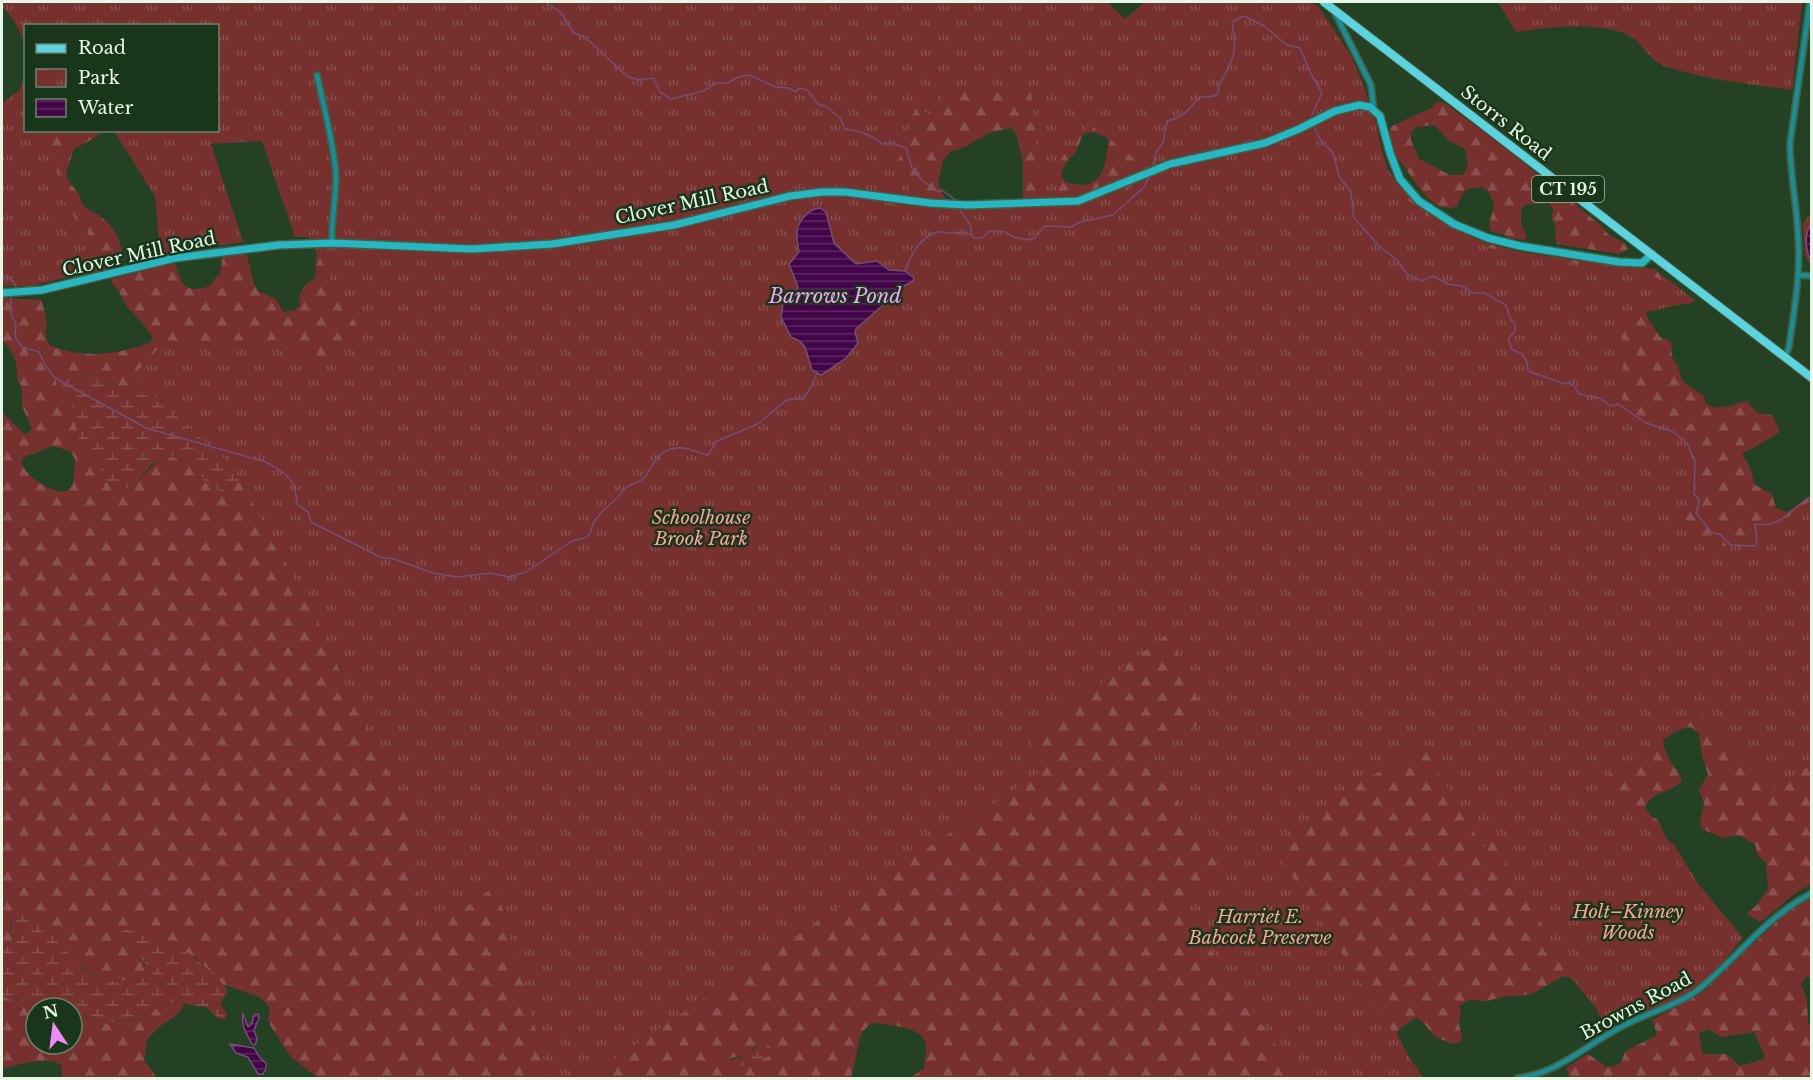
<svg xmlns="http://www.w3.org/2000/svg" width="1813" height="1080" font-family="'Libre Baskerville',serif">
<defs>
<pattern id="forest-firs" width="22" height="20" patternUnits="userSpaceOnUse" patternTransform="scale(1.5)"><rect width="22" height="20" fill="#76312f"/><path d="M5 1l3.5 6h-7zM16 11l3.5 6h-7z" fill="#8a504d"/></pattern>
<pattern id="wetland-marsh" width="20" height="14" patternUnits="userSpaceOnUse" patternTransform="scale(1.5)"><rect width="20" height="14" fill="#76312f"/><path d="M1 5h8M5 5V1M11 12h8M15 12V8" fill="none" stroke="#8a504d"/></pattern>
<pattern id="park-tufts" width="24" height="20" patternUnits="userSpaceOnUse" patternTransform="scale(1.5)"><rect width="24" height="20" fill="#76312f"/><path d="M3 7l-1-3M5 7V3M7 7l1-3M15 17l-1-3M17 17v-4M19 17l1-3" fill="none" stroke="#8a504d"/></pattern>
<pattern id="water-rules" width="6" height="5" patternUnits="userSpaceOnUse" patternTransform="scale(1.5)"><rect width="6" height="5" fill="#420547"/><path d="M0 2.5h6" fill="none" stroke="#5d2a61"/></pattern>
</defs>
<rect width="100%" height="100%" fill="#244124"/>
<!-- forest -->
<path fill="url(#forest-firs)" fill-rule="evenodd" d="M367 35 1369 113 1376 121 1381 151 1389 173 1404 191 1433 215 1471 237 1486 243 1520 252 1602 264 1655 269 1692 301 1689 304 1651 305 1644 309 1648 319 1660 337 1671 342 1672 357 1678 366 1682 381 1704 396 1706 404C1721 412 1731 404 1747 401L1757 413 1772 415 1779 429V433L1742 454 1750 467 1755 485 1772 494 1776 508 1787 512 1811 496V884L1794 894 1762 921H1758L1748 915V912L1757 905 1768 889 1766 863 1758 856 1755 845 1744 838 1737 835 1723 838 1702 829 1700 822 1704 804 1699 790 1708 774 1702 756 1699 734 1691 727 1673 731 1663 738C1663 753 1674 766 1682 779 1676 793 1655 788 1645 807L1651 816 1658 820 1666 838 1675 846 1704 894 1739 941 1738 944C1725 960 1712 975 1696 987 1672 1005 1638 1012 1610 1022L1603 1021C1592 1003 1587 981 1564 976L1531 994 1520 996H1508L1487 1001 1469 1000 1459 1006C1462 1012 1460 1015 1459 1022 1459 1030 1464 1034 1461 1042L1450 1044C1446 1040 1441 1040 1436 1037 1429 1032 1426 1023 1417 1018 1411 1021 1399 1027 1397 1033L1411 1061 1420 1073 1419 1077 1399 1078H909L924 1069C924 1061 927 1053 926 1045 922 1025 887 1025 872 1023L863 1031 860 1038 851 1078H318L290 1056 270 1025 268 1018 270 1008 260 997 222 984 198 960 188 953 166 945 152 934 118 939 148 967 149 970 142 979 105 981 76 963 58 942 43 921 29 908 13 917 10 924 13 943 2 945V412L22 432 26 434 32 429 22 406V387L18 381 16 362 10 349 2 340V298L42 300 47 324 45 334 49 345C81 359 117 355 149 343L153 338 140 320 127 307 118 290 111 282 112 279C132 274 152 266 173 263L176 266C182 288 187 293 211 286L214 279 220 274 222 259 224 256 243 253 247 255 254 284 258 291 276 299 283 312 294 310 300 305C298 291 303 285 315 278L317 250ZM1011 128 1016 134 1023 162V203C1016 208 960 212 953 207 947 204 941 190 938 183L943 161 950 152 965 147 989 133ZM1093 132 1106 137 1109 141C1104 170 1103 193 1065 182L1061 174 1066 162 1076 152 1083 134ZM62 374 105 381 119 388 142 393 161 403H172L244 474 234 486 224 492 207 484 197 469 189 463 175 458 164 456 157 459 153 466 134 484 111 486 96 460 83 447 78 437 73 411 67 400 56 386ZM52 446 70 451 75 459 73 484 70 489 63 492C48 490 25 477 21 461L27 455 34 454ZM769 1041 767 1057 753 1065 735 1067 729 1059 747 1054 754 1047Z
M25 98 26 130 104 131 86 143 75 148C72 152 72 156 70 161 63 178 68 180 78 193 81 197 81 202 84 206 88 211 95 212 100 216 114 226 127 247 119 264L85 276 63 278 33 286H2V116Z
M1438 101 1446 104 1504 147 1598 223 1609 235 1624 243 1628 249 1619 254 1557 244 1555 239 1556 228 1552 218 1553 209 1549 203 1527 204 1521 209V224L1527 237 1525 240 1510 238 1502 234 1492 232C1485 223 1494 215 1494 204L1488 191 1482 187C1466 189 1463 188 1458 205 1437 219 1416 183 1405 168 1396 156 1383 142 1392 126L1431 108ZM1434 125 1449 141 1465 149 1468 166 1463 175H1450L1419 159 1411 140V132L1417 127Z
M1811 897V978L1806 976 1801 984 1807 1000 1808 1022 1811 1028V1078H1570L1566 1068 1588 1054 1607 1067C1620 1067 1622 1062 1625 1051L1656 1036V1031L1652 1020 1702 993 1791 908ZM1708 1029 1721 1037 1754 1032 1764 1054V1059L1740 1066 1727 1054H1706L1702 1053 1699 1033Z
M2 995 8 999 32 1002 46 1008H36V1044H72V1013L106 1023 114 1022 137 1019 166 1004 180 1001 184 1003 183 1007 176 1016 160 1026 148 1038 144 1060 157 1078H62L61 1065C51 1055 15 1065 2 1069Z"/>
<!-- wetland -->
<path fill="url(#wetland-marsh)" d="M62 374 89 379 97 378 119 388 142 393 161 403H172L244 474 232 489 225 492C219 490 212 488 208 485 203 481 202 474 197 469 190 462 175 456 164 456 154 457 140 481 131 486 110 498 105 473 96 461 90 453 82 448 79 439 75 430 76 418 72 408 68 399 59 395 56 386V379Z
M22 906 29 908 43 920 58 942 82 968 105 981 142 979 149 970 145 963 118 939 117 935 123 929 152 934 166 945 188 953 214 974 226 988 227 994 220 1003 227 1014 226 1019 218 1018 206 1007 190 1005 180 1001 166 1004 137 1019 114 1022 106 1023 72 1013V1008H46L32 1002 8 999 2 995V945L13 943C12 929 7 916 22 906Z
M769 1041 771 1043 770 1055 753 1065 735 1067 726 1071 721 1069C728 1059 736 1060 746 1054 755 1049 758 1044 769 1041Z"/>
<!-- park -->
<path fill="url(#park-tufts)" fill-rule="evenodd" d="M2 2H1107L1125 19 1145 2H1311L1319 7 1351 56 1365 89 1387 168 1406 198 1423 213 1448 230 1489 248 1669 280 1696 301 1614 319 1624 344 1622 413 1692 423 1675 433 1683 435 1687 438C1688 453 1695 460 1696 472 1699 485 1694 504 1684 513L1685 520 1690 522 1702 536 1723 546C1755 538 1781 524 1806 503L1811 501V765L1775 788 1703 714 1608 775 1743 938 1712 972 1690 987 1609 1024 1546 947V933L1493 842 1483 847 1423 747 1356 785 1286 840 1271 844 1423 1078H1298L1181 907 1226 875 1147 758 1206 718 1169 633 1029 737 1042 771 586 1078H549L496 886 419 939 417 871 409 812 357 710 313 611 231 465 132 376 163 344 277 340 318 370 362 335 308 237H295L262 141 211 144 243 242 160 254 155 196 114 131 218 130V26H26L25 42 14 21 2 6ZM940 88 1031 89 1041 196 1058 194 1056 165 1089 124 1157 175C1077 215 1001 216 914 204L909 187 895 171 915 109 937 117 941 116Z
M1498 2H1802L1792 90C1750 84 1705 80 1665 66 1649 61 1644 44 1630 36 1603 21 1546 27 1516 32Z
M25 79V109L23 111 25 115 26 130 35 131 61 176 50 184 112 265 31 283 2 285V104L19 90Z
M1811 213V266L1805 255 1803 224Z"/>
<!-- water -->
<path fill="url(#water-rules)" stroke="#734e76" stroke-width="1.5" d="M820 208 826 212 834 243 856 264 877 261 889 270 905 271 914 278 913 281 893 292 884 304 856 329 855 332 858 343 846 358 821 375 812 370 805 347 800 341 791 337 781 317 783 305 792 298 798 287 789 264 799 252C797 238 794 229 803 218 809 212 811 209 820 208Z
M1811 224V257H1809C1805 246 1805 233 1811 224Z
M243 1014 248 1027 252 1023 254 1015 258 1014 259 1018 254 1030 257 1039 255 1045 252 1044C247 1033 241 1028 243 1014Z
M230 1044 254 1048 260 1058 266 1063V1068L263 1074H258L248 1057 236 1053Z"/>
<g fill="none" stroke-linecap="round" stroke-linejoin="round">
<!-- stream -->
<path stroke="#734e76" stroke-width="1.5" d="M546 2 562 14 573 32 587 39 628 77 640 80 653 78 660 92 671 99 703 91 716 83H728L738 77 749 75 776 87 789 88 796 92 799 88 807 90 818 104 827 107 840 118 845 129C857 130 873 135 882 144L892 143 906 148 912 168 922 180 938 192 942 190 957 201
M1314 127 1321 141 1333 153 1339 176 1351 192 1354 218 1380 247 1396 259 1408 275 1422 281 1433 276 1448 284 1462 286 1473 293H1484L1506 305 1511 320 1515 324V331L1508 339 1512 350C1523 352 1528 360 1528 371L1565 384 1569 383 1575 387 1579 394 1599 398 1610 406 1618 404 1646 423 1672 431 1687 443 1695 461 1694 494C1701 500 1699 505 1696 513L1711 532 1721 535 1730 545 1755 546 1757 541 1755 524C1781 528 1788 512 1808 498L1812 499
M1153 167 1156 152 1163 143 1167 121C1182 118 1190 109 1199 97 1206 97 1215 98 1219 92L1218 87C1233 60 1238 54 1232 22L1244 16 1264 26 1287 45 1300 48 1311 74 1322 93 1312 115
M960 209C964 219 973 223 971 235L974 238H982L990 231 1005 232 1014 237 1027 240 1035 238 1045 226 1071 227 1080 222 1113 215 1144 187 1151 174
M905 271C911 255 920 236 938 232 943 231 947 234 952 233 960 233 963 231 971 235
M2 275 11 279 16 285 15 289
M11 298V314L16 324 15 337 22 347 39 352 45 365 55 378 146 428 266 462C288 475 295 478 297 504L308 512 311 522 380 557 394 559 433 573 457 577 491 573 509 577 526 572 572 541 585 538 590 534C593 517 606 508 618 497 621 494 624 489 627 487 632 483 639 483 644 478 652 469 655 455 668 450 685 444 693 452 708 455L717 441 758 424 785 401 791 399H803L812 385 817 373"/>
<!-- street casing -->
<g stroke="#435e43" stroke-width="8">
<path id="street" d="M1335 13 1371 85 1374 110
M317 75C324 109 334 143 336 177 336 199 331 221 332 243
M1799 275 1812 276
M1785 357 1789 347C1794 310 1801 274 1798 236 1797 205 1790 175 1790 143L1810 2
M1518 1078C1560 1073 1589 1042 1627 1024 1652 1011 1682 1004 1704 985 1740 954 1769 915 1812 893"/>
</g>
<!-- secondary casing -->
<g stroke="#435e43" stroke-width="10">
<path id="secondary" d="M2 293 42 290 175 258 279 245 332 243 472 249 552 244 674 225 790 196 822 192H845L930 203 968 205 1078 201 1170 164 1265 143 1299 129 1335 111 1359 105 1370 107 1380 116 1390 153 1400 179 1419 201 1454 224 1488 238 1520 246 1619 262 1642 263 1652 254"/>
</g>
<!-- primary casing -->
<g stroke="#435e43" stroke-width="10">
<path id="primary" d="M1324 2 1812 378"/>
</g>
<!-- street -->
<use href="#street" stroke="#1b8c96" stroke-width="4.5"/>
<!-- secondary -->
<use href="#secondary" stroke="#28b6c3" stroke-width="7"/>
<!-- primary -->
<use href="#primary" stroke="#5dd3df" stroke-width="8"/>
</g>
<g text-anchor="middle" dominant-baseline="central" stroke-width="5" stroke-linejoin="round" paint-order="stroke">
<!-- shield labels -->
<rect fill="#19361a" stroke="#a8bda8" stroke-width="1.5" x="1532" y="176" width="72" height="26" rx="4.5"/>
<g font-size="16" font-weight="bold" fill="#e6f7e5">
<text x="1568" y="189">CT 195</text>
</g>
<!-- street labels -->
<g font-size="18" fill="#e6f7e5" stroke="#19361a">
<text transform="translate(1506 123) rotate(38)">Storrs Road</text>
<text transform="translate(692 202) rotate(-12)">Clover Mill Road</text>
<text transform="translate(139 254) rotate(-12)">Clover Mill Road</text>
<text transform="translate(1636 1006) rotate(-28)">Browns Road</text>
</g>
<!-- park labels -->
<g font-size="18" font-style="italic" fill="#fca29b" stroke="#19361a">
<text x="701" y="518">Schoolhouse<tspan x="701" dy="21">Brook Park</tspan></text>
<text x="1628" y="912">Holt–Kinney<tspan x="1628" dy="21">Woods</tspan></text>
<text x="1260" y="917">Harriet E.<tspan x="1260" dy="21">Babcock Preserve</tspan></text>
</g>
<!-- water labels -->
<g font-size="20" font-style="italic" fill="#f2a3f8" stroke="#19361a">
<text x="835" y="296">Barrows Pond</text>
</g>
</g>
<!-- border -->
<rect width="1813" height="1080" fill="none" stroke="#e6f7e5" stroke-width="6"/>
<!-- legend -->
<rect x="24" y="24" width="195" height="108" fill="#19361a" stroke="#6b836b" stroke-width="1.5"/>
<rect x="36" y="44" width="30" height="9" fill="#5dd3df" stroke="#6b836b" stroke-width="1.5"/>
<text x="78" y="54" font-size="18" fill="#e6f7e5">Road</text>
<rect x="36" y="69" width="30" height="18" fill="url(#park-tufts)" stroke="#6b836b" stroke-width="1.5"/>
<text x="78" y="84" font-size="18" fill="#e6f7e5">Park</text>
<rect x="36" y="99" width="30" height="18" fill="url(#water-rules)" stroke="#6b836b" stroke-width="1.5"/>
<text x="78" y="114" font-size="18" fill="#e6f7e5">Water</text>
<!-- north arrow -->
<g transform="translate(54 1026) rotate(347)"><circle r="28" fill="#19361a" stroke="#6b836b" stroke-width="1.5"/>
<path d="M0-4.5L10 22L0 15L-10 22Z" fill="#ef8bf7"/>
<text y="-9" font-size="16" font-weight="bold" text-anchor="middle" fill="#e6f7e5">N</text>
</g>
</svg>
